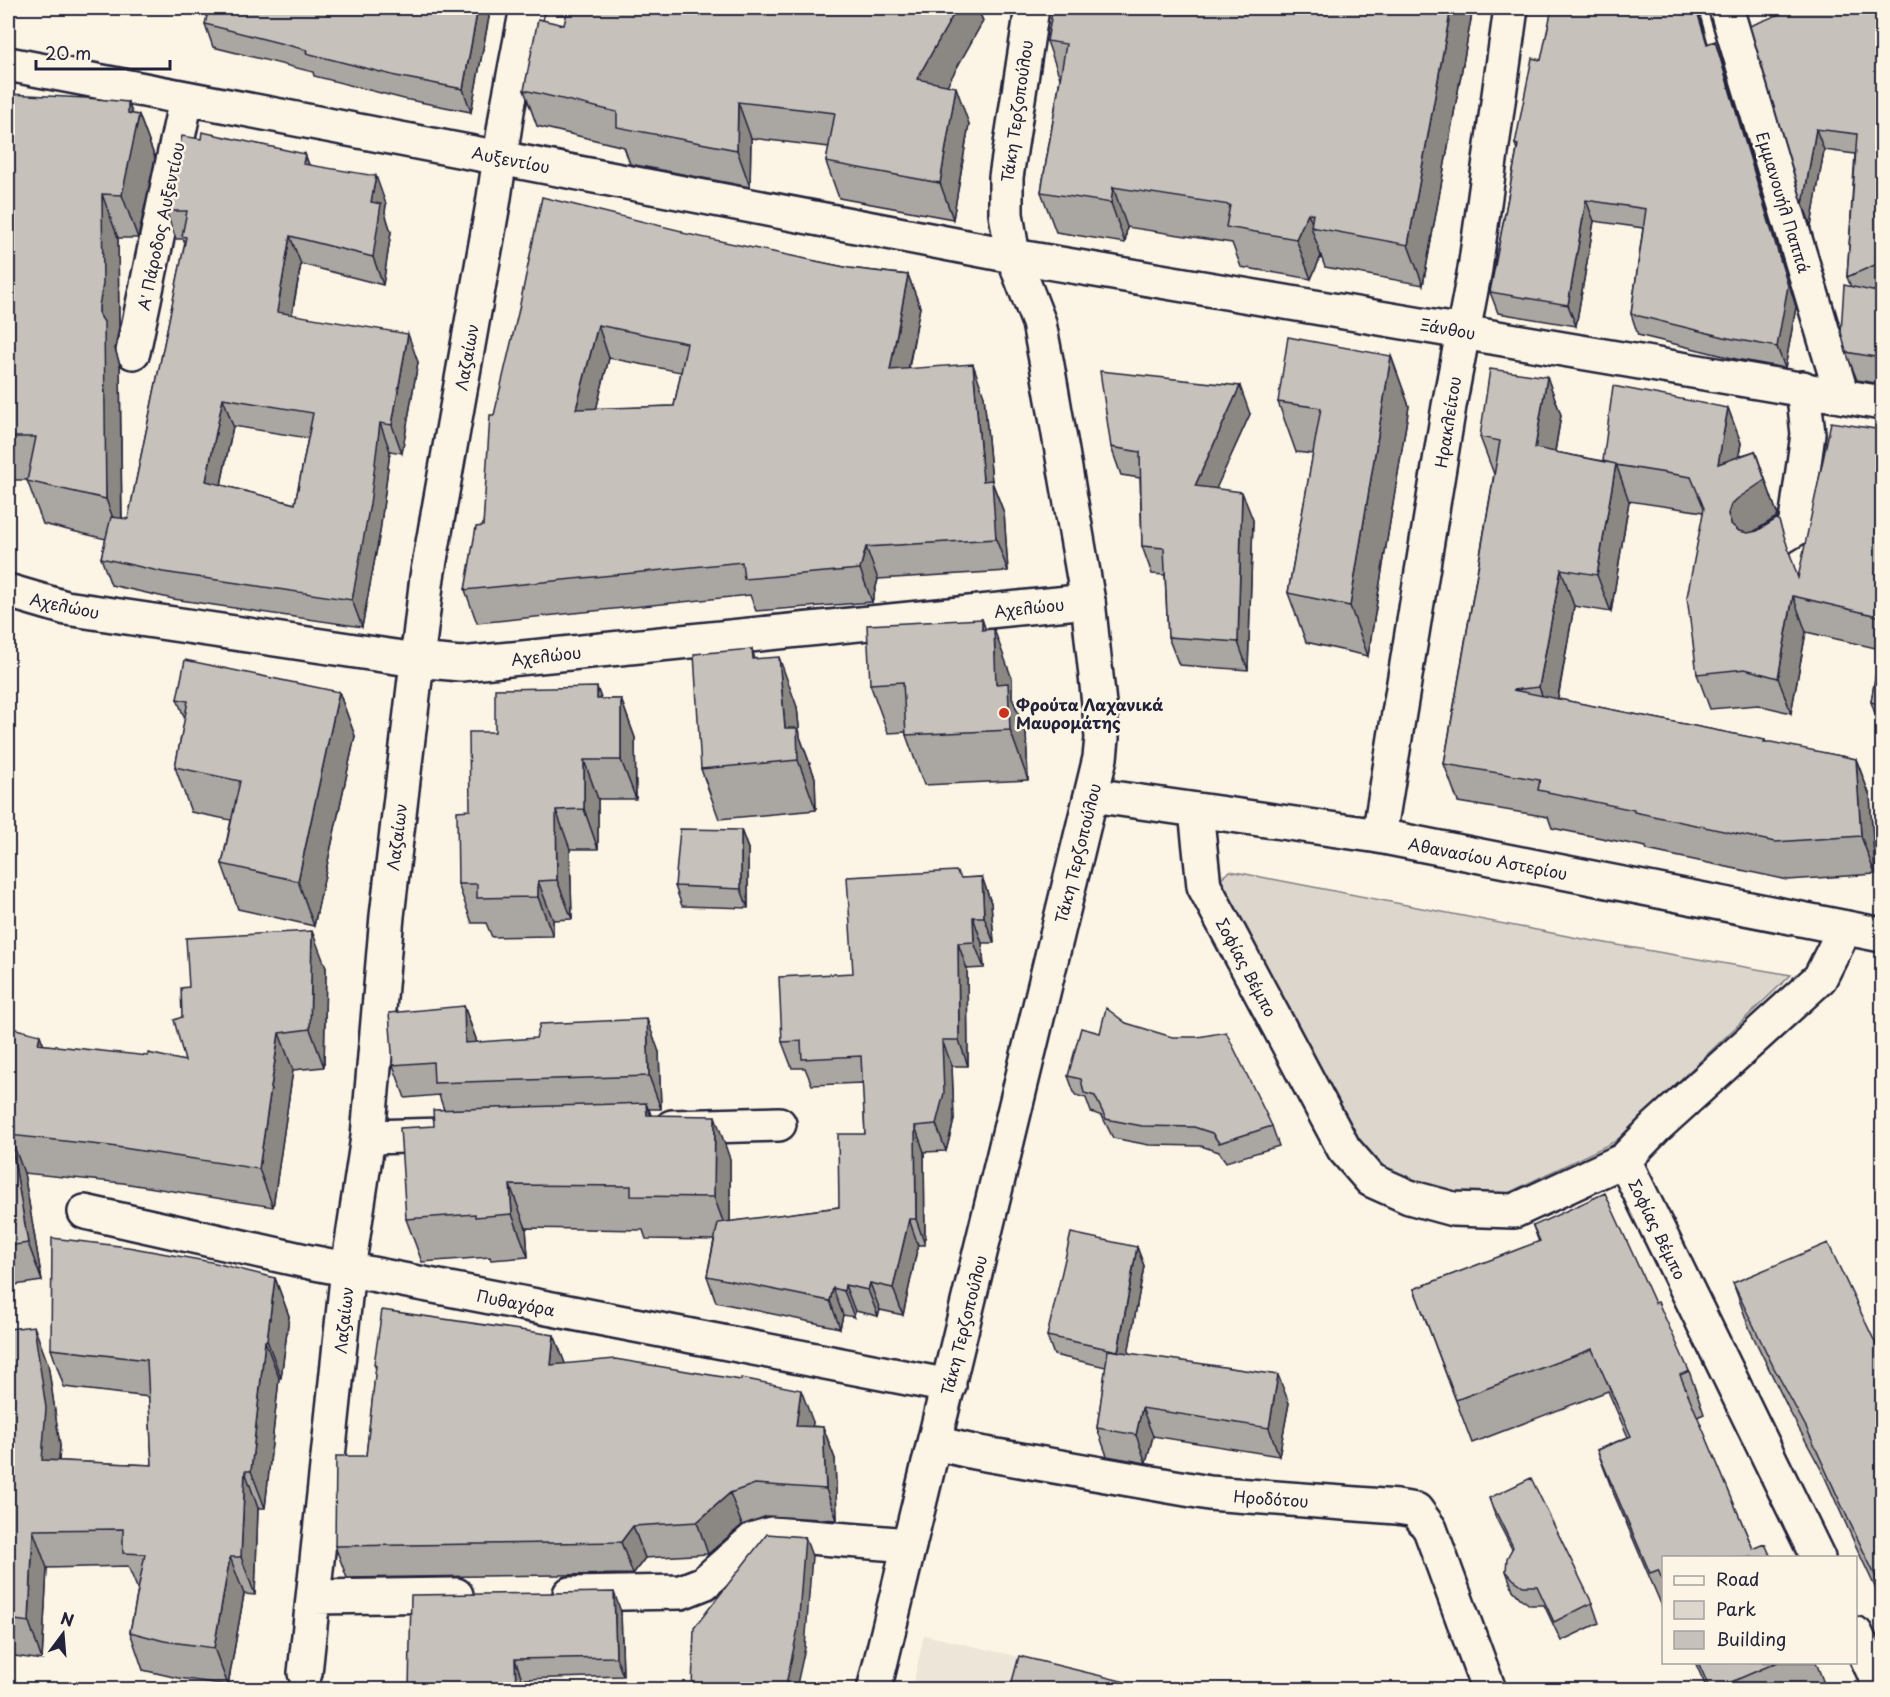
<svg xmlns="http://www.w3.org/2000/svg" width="1890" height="1697" font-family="'Playpen Sans',sans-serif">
<rect width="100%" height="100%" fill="#fcf5e5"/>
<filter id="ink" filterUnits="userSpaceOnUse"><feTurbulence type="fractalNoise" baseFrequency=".0167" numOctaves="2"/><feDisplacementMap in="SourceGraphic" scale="12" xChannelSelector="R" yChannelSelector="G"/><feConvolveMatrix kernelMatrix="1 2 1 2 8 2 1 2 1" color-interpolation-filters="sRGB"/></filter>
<g filter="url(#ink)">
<!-- built -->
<path fill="#ece5d8" d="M924 1635 1158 1689 912 1690Z"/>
<!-- green -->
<path fill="#dcd6cc" stroke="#7f7c84" stroke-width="1.5" d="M1230 871 1588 940 1791 975 1616 1141 1506 1194 1477 1201 1353 1163 1218 880Z"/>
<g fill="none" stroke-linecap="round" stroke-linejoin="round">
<!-- street casing -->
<g stroke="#22223b" stroke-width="38">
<path id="street" d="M1726 8 1842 396
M133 352 186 99
M1760 550 1795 529 1808 434 1803 388
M8 591 66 608 416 660 461 664 1088 601
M1196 811 1204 886 1344 1149 1371 1180 1409 1197 1453 1209 1514 1211 1624 1160 1818 1558
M1379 836 1449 406 1475 269 1511 8
M672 1127 779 1124
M368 1137 444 1135
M1624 1160 1656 1127 1820 978 1845 928
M85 1212 310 1262 949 1386
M935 1443 974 1452 1209 1493 1397 1507 1416 1510 1430 1529 1489 1690
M570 1594 681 1592 704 1583 754 1539 772 1534 909 1545
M314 1597 456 1595
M1856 1634 1882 1690
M305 1673 348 1269 368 1137 387 916 427 577 493 204 507 111 527 8"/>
</g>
<!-- secondary casing -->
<g stroke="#22223b" stroke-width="38">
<path id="secondary" d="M8 64 1013 256 1882 403
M1092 795 1379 836 1882 935
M874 1690 1100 758 1102 738 1100 713 1088 601 1047 365 1039 323 1013 256 1006 214V177L1032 8"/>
</g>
<!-- street -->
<use href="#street" stroke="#fcf5e5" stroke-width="33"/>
<!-- secondary -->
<use href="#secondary" stroke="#fcf5e5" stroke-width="33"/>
</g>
<!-- wall -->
<path fill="#aaa6a1" stroke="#22223b" stroke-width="1.5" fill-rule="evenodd" d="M802 8H983L980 14 983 21 947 85 969 124 953 219 839 198 826 162 829 147 751 138 750 187 630 164 624 147 537 126 524 90 564 25 801 9Z
M1053 8H1473L1423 285 1325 267 1321 256 1311 279 1241 267 1232 243 1127 227 1125 243 1056 232 1041 192 1060 78 1047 41Z
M1795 8H1882V287L1873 291 1882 293V384L1857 380 1846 352 1851 287 1847 277 1855 154 1824 150 1811 226Z
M486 10 489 17 471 112 404 99 314 76 313 72 213 47 205 24Z
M1708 43 1722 62 1796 307 1785 368 1736 359 1638 335 1631 314 1643 228 1594 221 1576 326 1498 313 1490 292 1517 150 1515 144 1541 60Z
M128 102 132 114 139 115 155 158 138 238H118L119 327 115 349 120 365 122 518 128 519 185 243 183 239H176L166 211 305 154 309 165 386 204 385 213 391 232 383 285 301 264 292 315 418 362 402 453 390 451 380 532 362 627 173 599 111 585 101 558 106 539 43 524 27 480H8V357H11ZM233 426 308 438 295 504 221 485Z
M682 231 683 234 849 268 908 275 920 307 909 368 984 396 992 482 1004 513 1008 571 878 579 872 602 756 611 750 595 477 623 465 590 483 526 494 415ZM609 358 681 372 674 406 596 409Z
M1391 356 1409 406 1368 656 1306 642 1288 593 1313 454 1296 452 1278 402Z
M1547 377 1561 415 1555 452 1603 461 1728 408 1741 443 1739 456 1755 451 1778 516 1754 532 1799 577 1882 430V734L1871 702 1880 649 1806 632 1791 713 1758 705 1710 709 1697 674 1703 512 1629 501 1611 612 1574 606 1558 699 1765 740V742L1856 759 1870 796 1875 874 1788 880 1647 850 1646 847 1552 828 1548 817 1458 802 1444 764 1494 474 1480 437Z
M1250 414 1216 488 1253 520 1248 670 1179 665 1168 637 1165 575 1152 574 1142 546 1140 478 1121 475 1111 447Z
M982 619 985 630 1012 679V697L1026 733 1028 780 924 785 906 735V732L888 733 870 684Z
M752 649 755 659 797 707 800 737 815 778 816 810 719 819 701 769Z
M339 692 355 736 314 926 238 909 222 864 231 820 191 812 175 767 185 719 177 699Z
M601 699H621L635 738 636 799H598V849H570L572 919 553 920V936L492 937 486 923H472L458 884 470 810 495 732Z
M741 830 748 849V908L682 906 675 886Z
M982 877 991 903 994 943H982L984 968 967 969 968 1066H952L954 1120 946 1151 924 1152 925 1245H918L903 1315 880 1310 878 1316 855 1311 854 1317 843 1315 840 1328 716 1302 707 1276 714 1240 646 1239 643 1230 526 1228 528 1257 491 1260 490 1257 422 1262 406 1219 434 1126 444 1110 439 1095 405 1098 393 1065 464 1006 476 1039V1042L659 1052 661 1109H649L651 1115 730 1159V1222L839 1207 865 1134 863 1083 812 1085 805 1068H792L782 1042 853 973 961 878Z
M326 968 324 1067 293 1070 273 1207 123 1183 24 1173 42 1281 8 1286V1027L43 1045 185 1061Z
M1126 1023 1272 1126 1279 1146 1226 1162 1219 1152 1201 1146 1149 1145 1113 1138 1102 1116 1091 1112 1086 1098 1075 1095 1068 1076Z
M1533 1226 1655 1303 1689 1371 1704 1414 1697 1417 1753 1549 1771 1557H1664V1611L1613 1492 1597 1450 1628 1437 1608 1391 1472 1443 1414 1289 1539 1242Z
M1137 1247 1144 1266 1128 1353 1289 1403 1279 1456 1153 1436 1146 1463 1107 1456 1097 1428 1106 1367 1054 1355 1047 1336Z
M275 1278 289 1316 281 1378H279L265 1508H258L255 1595 244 1594 228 1685 178 1678 143 1670 130 1632 138 1590 128 1566 47 1568 42 1660 8 1655V1329L48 1364 60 1446 59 1461 152 1465 149 1397 64 1387 51 1349Z
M1733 1283 1882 1357V1602L1859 1553 1823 1473 1791 1414 1750 1330Z
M554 1335 565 1364 813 1422 812 1426 823 1427 835 1459 837 1520 767 1516 742 1525 708 1554 645 1558 633 1574 347 1578 335 1546 366 1456 376 1369 374 1364Z
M1489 1498 1592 1603 1599 1623 1561 1641 1544 1605H1530L1520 1598 1513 1590 1506 1571 1512 1549 1496 1518Z
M621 1612 623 1676 522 1679 409 1689Z
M1695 1662H1816L1826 1689H1707Z"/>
<!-- shaded-wall -->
<path fill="#8b8783" stroke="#22223b" stroke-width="1.5" d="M478 8H487L486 10 489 17 471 112 463 89Z
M957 8H983L980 14 983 21 930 116 917 79Z
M1451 8H1473L1423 285 1408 245Z
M1696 8H1698L1714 65 1707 44Z
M1715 41 1722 62 1796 307 1785 368 1777 347Z
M956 87 969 124 953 219 940 183Z
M128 102 137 125 139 115 155 158 138 238 122 195Z
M738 102 751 138 750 187 737 150Z
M1816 129 1824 150 1811 226 1803 204Z
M305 154 315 181 303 164Z
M376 176 386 204 385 213 391 232 383 285 373 257 371 202Z
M1113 187 1127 227 1125 243 1111 203Z
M102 194 118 238 119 327 115 349 120 365 122 543 106 499 99 306Z
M1586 200 1594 221 1576 326 1568 305Z
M1308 213 1314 228 1311 227 1321 256 1311 279 1296 239Z
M290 236 301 264 287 340 277 312Z
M908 275 920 307 902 402 890 370Z
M598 325 609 358 588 442 576 409Z
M408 334 418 362 402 453 392 425Z
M1391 356 1409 406 1368 656 1350 606Z
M973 364 984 396 992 482 1004 513 1008 571 996 539 983 481Z
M1547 377 1561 415 1549 486 1535 448Z
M1240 386 1250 414 1205 513 1195 486Z
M223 398 233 426 216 509 206 481Z
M1728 408 1741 443 1731 499 1718 464Z
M380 423 390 451 380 532 362 627 352 600Z
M1755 451 1778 516 1750 534 1741 550 1731 524 1728 514 1731 505Z
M1616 464 1629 501 1611 612 1597 575Z
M1242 492 1253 520 1248 670 1238 642Z
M866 547 878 579 872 602 860 569Z
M1561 569 1574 606 1553 725 1539 687Z
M1793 596 1806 632 1791 713 1778 678Z
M982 619 995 656 994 629 1012 679V697L1026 733 1028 780 1010 730 996 684 982 630Z
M779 657 797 707 800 737 815 778 816 810 798 760 785 728Z
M597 687 611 726 597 699Z
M339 692 355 736 314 926 298 881Z
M621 699 635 738 636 799 621 760Z
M1856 759 1870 796 1875 874 1861 836Z
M584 760 598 799V849L584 809Z
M556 810 570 849 572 919 557 880Z
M741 830 748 849V908L741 889Z
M982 877 991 903 994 943 984 917Z
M538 881 553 920V936L538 897Z
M973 917 982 943 984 968 974 942Z
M312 931 326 968 324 1067 310 1029Z
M958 943 967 969 968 1066 959 1040Z
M464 1006 476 1039 477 1076 465 1043Z
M647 1019 659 1052 661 1109 649 1076Z
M279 1033 293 1070 273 1207 259 1169Z
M40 1035 54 1072 38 1044Z
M942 1040 952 1066 954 1120 946 1151 936 1124Z
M646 1103 662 1146 647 1115Z
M715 1116 730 1159V1240L714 1197Z
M915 1126 924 1152 925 1245 916 1219Z
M10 1135 24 1173 42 1281 28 1243Z
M510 1185 526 1228 528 1257 512 1214Z
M909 1219 918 1245 903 1315 893 1288Z
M1137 1247 1144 1266 1125 1371 1118 1352Z
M275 1278 289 1316 281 1378 267 1340Z
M870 1283 880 1310 878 1316 868 1290Z
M845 1285 855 1311 854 1317 844 1291Z
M833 1288 843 1315 840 1328 830 1301Z
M34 1326 48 1364 60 1446 56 1498 42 1460Z
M554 1335 566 1366 551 1365Z
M265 1341 279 1378 265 1508 251 1471Z
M1278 1375 1289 1403 1279 1456 1269 1428Z
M801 1390 813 1422 808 1457 796 1426Z
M1142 1408 1153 1436 1146 1463 1136 1435Z
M823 1427 835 1459 837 1520 826 1489Z
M245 1471 258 1508 255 1595 241 1557Z
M730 1493 742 1525 708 1554 697 1522Z
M633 1526 645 1558 633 1574 621 1542Z
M33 1530 47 1568 42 1660 29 1622Z
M805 1537 812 1556 805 1648 796 1689H785Z
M230 1557 244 1594 228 1685 214 1648Z
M614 1592 621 1612 623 1676 616 1657Z
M515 1659 522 1679V1689H516Z
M1126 1682 1129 1689H1124Z"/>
<!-- building -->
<path fill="#c6c1bb" stroke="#22223b" stroke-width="1.5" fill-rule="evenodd" d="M209 8H478L463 89 396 76 306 53 307 50 205 24Z
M568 8H791L801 9 802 8H957L917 79 956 87 940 183 826 162 835 113 738 102 737 150 617 127V112L524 90 538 19 564 25Z
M1053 8H1451L1408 245 1311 227 1313 214 1308 213 1296 239 1226 227 1230 205 1113 187 1111 203 1041 192 1066 44 1047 41Z
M1552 8H1696L1707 44 1715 41 1788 286 1777 347 1728 338 1631 314 1646 209 1586 200 1568 305 1490 292 1518 145 1515 144 1532 58 1541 60Z
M1795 8H1882V262L1847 277 1857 134 1816 129 1803 204 1750 26Z
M8 94 86 98 128 102V113L139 115 122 195 102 194 103 284 99 306V314L104 322 106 499 27 481 36 437H8V357H11L8 315Z
M202 132 305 154 303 164 376 176 371 202 381 204 373 257 290 236 277 312 408 334 392 425 380 423 370 504 352 600 163 572 101 558 111 517 128 519 186 237 182 236 187 211H166L182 136 201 139ZM223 398 313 413 295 504 206 481Z
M542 197 682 231V233L849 268 908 275 890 370 973 364 983 481 992 480 996 539 866 547 860 569 744 579 742 562 465 590 476 527 483 526 490 415H494L519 309ZM598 325 687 343 674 406 576 409Z
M1844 285 1882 293V360L1875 357 1846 352 1841 332Z
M1288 337 1391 356 1350 606 1288 593 1321 408 1278 402Z
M1490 369 1547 377 1535 448 1616 464 1597 575 1561 569 1539 687 1513 690 1765 740 1764 742H1771L1856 759 1861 836 1775 842 1634 812V810L1538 790 1540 780 1444 764 1500 441 1480 437Z
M1100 371 1240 386 1195 486 1242 492 1238 642 1168 637 1164 548 1142 546 1140 452 1111 447Z
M1613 386 1728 408 1718 464 1755 451 1765 480 1737 499 1731 505 1728 514 1731 524 1739 531 1748 533 1757 531 1778 518 1798 578 1831 422 1882 430V617L1793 596 1778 678 1745 669 1697 674 1687 597 1704 508 1691 477 1616 465V464L1603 461Z
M982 619V630L994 629 996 684 1008 683 1010 730 906 735 903 682 870 684 867 625Z
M1882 637V705L1871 702Z
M752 649 753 659 779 657 785 728H797L798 760 701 769 694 654Z
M185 660 339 692 298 881 222 864 240 781 175 767 188 701 177 699Z
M597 687V699H621V760H584V809L556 810 557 880 538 881V897L477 898V884H458L457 811 470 810 469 732H495V689Z
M680 829 741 830V889L675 886Z
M956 871 961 878 982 877 984 917H973L974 942 958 943 959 1040H942L944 1093 936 1124 915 1126 916 1219H909L893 1288 870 1283 868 1290 845 1285 844 1291 833 1288 830 1301 707 1276 718 1223 839 1207 838 1134H865L861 1056 802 1059 801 1041 782 1042 779 977 853 973 847 877Z
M312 931 310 1029 279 1033 259 1169 110 1146 10 1135 28 1243 8 1246V1027L40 1035 38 1044 148 1056V1053L185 1061 174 1020 182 1017 181 988 189 987 186 938Z
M464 1006 465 1043 536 1038 540 1024 647 1019 649 1076 434 1083 433 1062 393 1065 389 1013Z
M1106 1008 1126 1023 1172 1037H1198L1226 1032 1272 1126 1219 1143 1212 1133 1194 1127 1142 1126 1106 1119 1095 1096 1084 1093 1081 1079 1068 1076 1081 1028 1100 1033Z
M646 1103 647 1115 715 1116 714 1197 631 1196V1186L510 1185 512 1214 475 1217V1214L406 1219 400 1128 434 1126 433 1110Z
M1605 1193 1655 1303 1658 1302 1689 1371 1680 1375 1753 1549 1765 1544 1771 1557H1664V1583L1658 1570 1650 1573 1597 1450 1631 1436 1592 1349 1456 1400 1414 1289 1540 1241 1533 1226Z
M1071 1233 1137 1247 1118 1351 1047 1336Z
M52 1238 128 1247 211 1262 275 1278 267 1340 265 1341 251 1471H245L241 1557H230L214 1648 164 1641 130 1632 145 1554 123 1553V1529L33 1530 29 1622 8 1619V1329L34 1326 46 1408 42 1460 152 1465 147 1360 51 1349Z
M1828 1243 1882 1357V1590L1842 1506 1806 1427 1774 1368 1733 1283Z
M382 1310 554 1335 551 1365 615 1359 741 1380V1378L801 1390 796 1426 823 1427 826 1489 755 1484 730 1493 697 1522 633 1526 621 1542 335 1546 336 1456H366L376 1366 374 1364Z
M1108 1350 1278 1375 1269 1428 1142 1408 1136 1435 1097 1428Z
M1531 1478 1592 1603 1554 1622 1537 1586H1523L1513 1579 1506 1571 1507 1558 1513 1547 1489 1498Z
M767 1534 805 1537 798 1629 785 1689H692L694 1628Z
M614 1592 616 1657 515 1659 516 1689H409L411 1595Z
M1019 1656 1126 1682 1124 1689H1010Z
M1698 1662H1778L1715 1689H1710Z"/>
</g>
<!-- markers -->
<circle fill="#c8321e" stroke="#fcf5e5" stroke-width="2" cx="1004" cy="713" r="6"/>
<g text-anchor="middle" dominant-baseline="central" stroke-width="5" stroke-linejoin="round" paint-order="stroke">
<!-- street labels -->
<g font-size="16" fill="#22223b" stroke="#fcf5e5">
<text transform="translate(1016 111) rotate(-82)">Τάκη Τερζοπούλου</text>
<text transform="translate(511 159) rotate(11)">Αυξεντίου</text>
<text transform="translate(1784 202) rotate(73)">Εμμανουήλ Παππά</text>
<text transform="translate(160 226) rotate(-78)">Αʹ Πάροδος Αυξεντίου</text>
<text transform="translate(1448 328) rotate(10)">Ξάνθου</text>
<text transform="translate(466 357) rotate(-80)">Λαζαίων</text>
<text transform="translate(1447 422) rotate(-81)">Ηρακλείτου</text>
<text transform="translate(65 605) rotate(12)">Αχελώου</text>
<text transform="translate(1029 607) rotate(-6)">Αχελώου</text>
<text transform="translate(546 655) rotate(-6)">Αχελώου</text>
<text transform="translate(396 837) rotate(-83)">Λαζαίων</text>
<text transform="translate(1077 853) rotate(-76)">Τάκη Τερζοπούλου</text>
<text transform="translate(1488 858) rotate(11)">Αθανασίου Αστερίου</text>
<text transform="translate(1247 967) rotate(62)">Σοφίας Βέμπο</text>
<text transform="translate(1658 1229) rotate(64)">Σοφίας Βέμπο</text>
<text transform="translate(516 1302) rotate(11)">Πυθαγόρα</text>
<text transform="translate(343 1320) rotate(-84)">Λαζαίων</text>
<text transform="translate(963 1325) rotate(-76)">Τάκη Τερζοπούλου</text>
<text transform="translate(1271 1498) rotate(4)">Ηροδότου</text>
</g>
<!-- poi labels -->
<g font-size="16" font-weight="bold" fill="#22223b" stroke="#fcf5e5" text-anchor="start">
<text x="1016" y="704">Φρούτα Λαχανικά<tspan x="1016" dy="18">Μαυρομάτης</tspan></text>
</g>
</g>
<!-- margin -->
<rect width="1890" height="1697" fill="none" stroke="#fcf5e5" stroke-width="30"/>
<rect x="15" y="15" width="1860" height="1667" fill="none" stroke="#22223b" stroke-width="2" filter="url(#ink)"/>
<!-- legend -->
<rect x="1662" y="1556" width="195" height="108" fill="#fcf5e5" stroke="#a5a1a1" stroke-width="1.5"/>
<rect x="1674" y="1576" width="30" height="9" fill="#fcf5e5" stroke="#a5a1a1" stroke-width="1.5"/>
<text x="1716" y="1586" font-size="18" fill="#22223b">Road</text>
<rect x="1674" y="1601" width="30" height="18" fill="#dcd6cc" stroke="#a5a1a1" stroke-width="1.5"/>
<text x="1716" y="1616" font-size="18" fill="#22223b">Park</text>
<rect x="1674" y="1631" width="30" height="18" fill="#c6c1bb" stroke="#a5a1a1" stroke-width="1.5"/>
<text x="1716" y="1646" font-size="18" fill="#22223b">Building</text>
<!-- north arrow -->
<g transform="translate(63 1634) rotate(16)" stroke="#fcf5e5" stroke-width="4.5" paint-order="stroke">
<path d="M0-4.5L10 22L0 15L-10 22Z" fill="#22223b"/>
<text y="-9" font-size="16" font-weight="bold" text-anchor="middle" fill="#22223b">N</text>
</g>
<!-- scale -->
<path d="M36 60v9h134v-9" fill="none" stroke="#22223b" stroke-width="3"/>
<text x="45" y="60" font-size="18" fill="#22223b" stroke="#fcf5e5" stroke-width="4.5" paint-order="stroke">20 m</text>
</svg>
